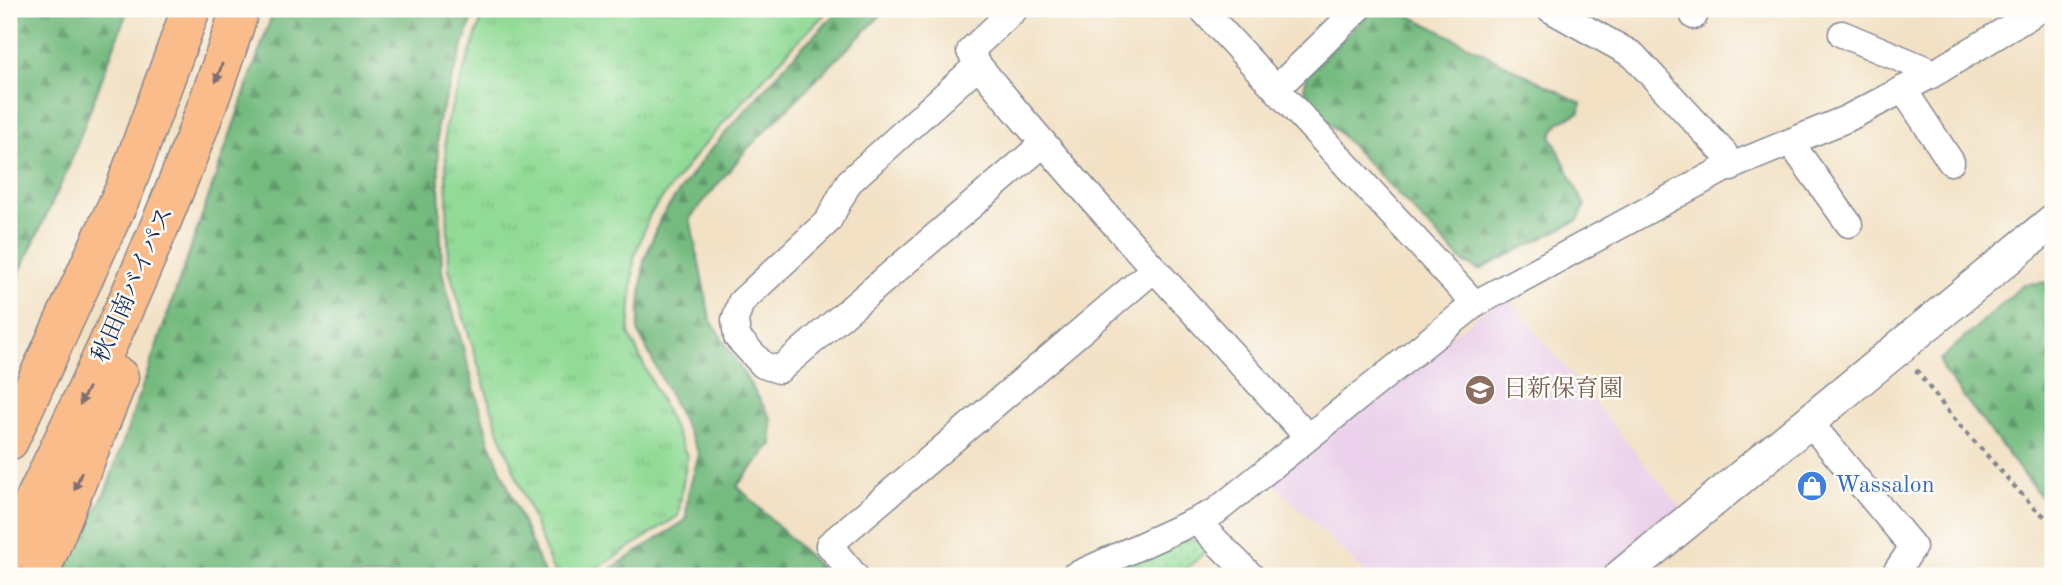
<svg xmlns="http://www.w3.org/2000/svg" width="2062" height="585" font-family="'Old Standard TT','Noto Serif JP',serif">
<defs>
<pattern id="grass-tufts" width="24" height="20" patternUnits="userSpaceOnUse" patternTransform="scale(1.75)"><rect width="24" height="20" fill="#92db96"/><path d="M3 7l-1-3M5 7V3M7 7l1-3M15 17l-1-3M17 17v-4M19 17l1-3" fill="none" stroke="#7dbc84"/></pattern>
<pattern id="forest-firs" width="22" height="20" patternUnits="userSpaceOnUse" patternTransform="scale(1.75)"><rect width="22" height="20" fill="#75bb7f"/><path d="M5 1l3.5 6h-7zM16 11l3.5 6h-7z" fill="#5f986b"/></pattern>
<pattern id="park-dots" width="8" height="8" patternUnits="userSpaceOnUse" patternTransform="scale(1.75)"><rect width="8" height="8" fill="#92db96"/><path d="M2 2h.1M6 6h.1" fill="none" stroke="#7dbc84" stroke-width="1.8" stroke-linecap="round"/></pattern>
</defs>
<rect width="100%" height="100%" fill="#fdfcf7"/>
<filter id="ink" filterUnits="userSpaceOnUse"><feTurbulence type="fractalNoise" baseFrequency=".0143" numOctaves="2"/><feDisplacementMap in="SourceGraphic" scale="14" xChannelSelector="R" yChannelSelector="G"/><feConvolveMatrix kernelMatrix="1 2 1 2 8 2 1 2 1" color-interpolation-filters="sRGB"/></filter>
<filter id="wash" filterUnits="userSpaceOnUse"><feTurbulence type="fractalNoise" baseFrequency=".00686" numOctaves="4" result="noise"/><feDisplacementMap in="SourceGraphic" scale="28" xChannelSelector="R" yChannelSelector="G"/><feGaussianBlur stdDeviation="1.57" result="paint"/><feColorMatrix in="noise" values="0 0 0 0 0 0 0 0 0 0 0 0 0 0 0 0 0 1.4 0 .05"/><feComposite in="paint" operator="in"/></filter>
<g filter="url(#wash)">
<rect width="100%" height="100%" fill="#f2e1c4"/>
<!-- built -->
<path fill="#ebd1eb" d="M1505 294 1682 509 1599 576H1369L1270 480Z"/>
<!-- grass -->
<path fill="url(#grass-tufts)" stroke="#56857a" stroke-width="2" d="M485 9H830L790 49 701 148 650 214 634 258 629 334 687 456 678 516 586 576H561L553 570 498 429 449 269 445 127Z"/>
<!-- forest -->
<path fill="url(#forest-firs)" stroke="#48756e" stroke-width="2" d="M9 9H128L68 169 9 295Z
M274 9H475L437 126 442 272 489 441 545 576H62L107 488Z
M841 9H887L746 150 690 218 710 319 771 418 772 444 737 486 829 576H600L686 520 688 494 699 454 638 331 644 261 661 217 706 155 801 48Z
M1373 9H1397L1581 103 1580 112 1559 122 1551 136 1585 206 1578 220 1479 270 1462 261 1315 108 1304 88 1308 73Z
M2053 282V507L2044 501 1943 370 1940 360 2024 284Z"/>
<!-- park -->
<path fill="url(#park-dots)" stroke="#56857a" stroke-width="2" d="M1188 539 1201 541 1209 549 1178 576H1097Z"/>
</g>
<g filter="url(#ink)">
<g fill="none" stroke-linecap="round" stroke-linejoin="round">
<!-- minor casing -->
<g stroke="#868891" stroke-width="29">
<path id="minor" d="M1015 9 970 51 978 65C1083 193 1195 314 1307 436
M1202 9 1475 304
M1550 9 1633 55 1724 153 1731 168
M1694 16 1697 9
M1842 34 1925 69 1931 75
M978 65 849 182 828 221 741 302 735 320 737 337 763 365 779 370 1043 144
M1276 89 1358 9
M1903 89 1951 162
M1790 142 1849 224
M1810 423 1913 547 1896 572
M1197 522 1251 576
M855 576 829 545 1153 270
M1074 576 1215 512 1475 304 1722 170 1846 119 1931 75 2041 9"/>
</g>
<!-- tertiary casing -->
<g stroke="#868891" stroke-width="36">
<path id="tertiary" d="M1621 576 2053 221"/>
</g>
<!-- trunk casing -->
<g stroke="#868891" stroke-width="41">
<path id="trunk" d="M9 441 125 188 191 9
M9 553C95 375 181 197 240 9
M39 576 119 377"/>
</g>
<!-- path -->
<path stroke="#868891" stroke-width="4.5" stroke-dasharray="5 5" stroke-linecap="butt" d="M1916 370 1950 414 2033 507 2053 523"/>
<!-- minor -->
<use href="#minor" stroke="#fff" stroke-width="26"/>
<!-- tertiary -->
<use href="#tertiary" stroke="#fff" stroke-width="33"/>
<!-- trunk -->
<use href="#trunk" stroke="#fabc8b" stroke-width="38"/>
</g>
<!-- one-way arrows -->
<defs><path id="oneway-solid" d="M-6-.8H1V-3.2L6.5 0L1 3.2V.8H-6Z" transform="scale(1.75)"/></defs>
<g fill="#7f6e72">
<use href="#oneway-solid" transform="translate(219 73) rotate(109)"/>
<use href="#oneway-solid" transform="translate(84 396) rotate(116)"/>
<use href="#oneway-solid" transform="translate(78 481) rotate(112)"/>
</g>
</g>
<!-- icons -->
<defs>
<g id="school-disc" transform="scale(1.575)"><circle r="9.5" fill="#8d6e63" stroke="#fdfcf7"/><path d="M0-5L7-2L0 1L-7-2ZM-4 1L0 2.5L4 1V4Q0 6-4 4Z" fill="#fff"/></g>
<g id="shop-disc" transform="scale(1.575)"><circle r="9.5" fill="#3f7fe0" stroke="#fdfcf7"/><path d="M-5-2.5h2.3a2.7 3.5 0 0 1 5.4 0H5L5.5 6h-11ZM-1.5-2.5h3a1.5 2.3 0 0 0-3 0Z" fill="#fff"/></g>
</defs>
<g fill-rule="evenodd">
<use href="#school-disc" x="1480" y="390"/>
<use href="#shop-disc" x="1812" y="486"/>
</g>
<g text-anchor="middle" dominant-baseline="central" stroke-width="5" stroke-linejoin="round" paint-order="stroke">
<!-- street labels -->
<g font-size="24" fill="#1b2f5e" stroke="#fdfcf7">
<text transform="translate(134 285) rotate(-66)">秋田南バイパス</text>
</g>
<!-- education labels -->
<g font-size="24" fill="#785e54" stroke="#fdfcf7" text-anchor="start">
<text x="1503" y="390">日新保育園</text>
</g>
<!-- shop labels -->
<g font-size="24" fill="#366cbe" stroke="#fdfcf7" text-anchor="start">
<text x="1835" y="486">Wassalon</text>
</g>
</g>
<!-- margin -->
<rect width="2062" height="585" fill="none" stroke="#fdfcf7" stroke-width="35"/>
</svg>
